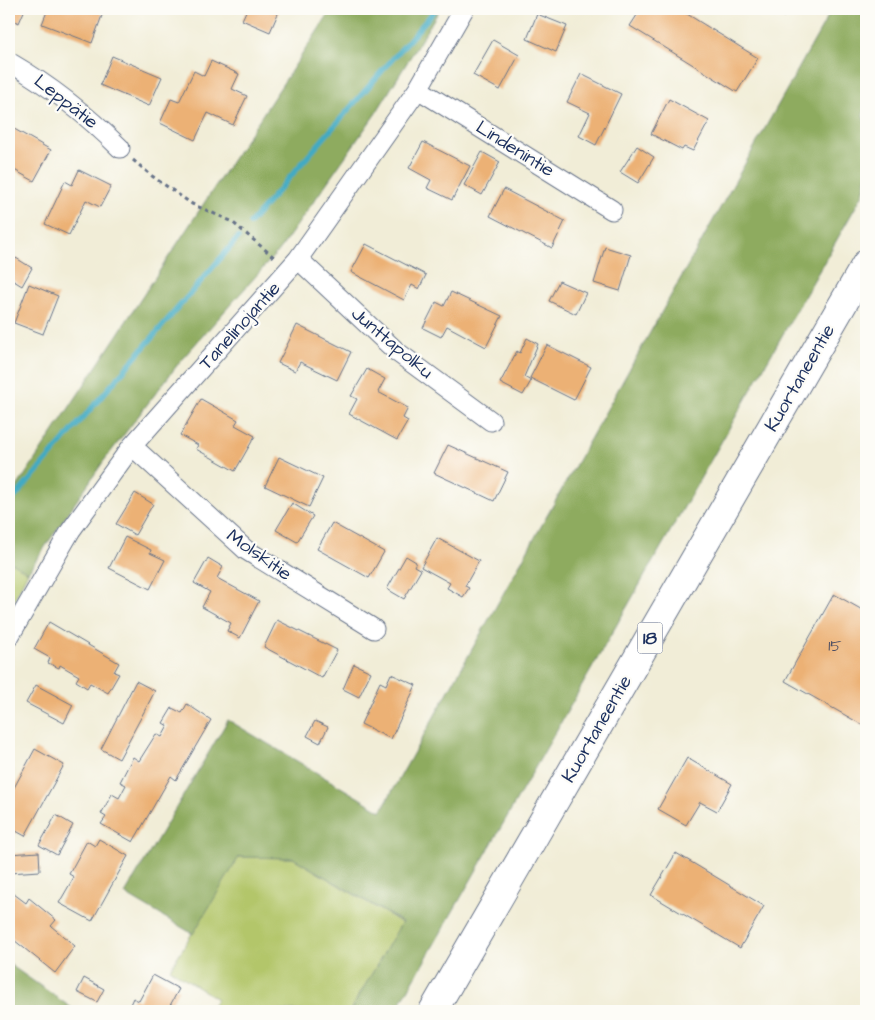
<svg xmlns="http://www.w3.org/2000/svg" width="875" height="1020" font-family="'Architects Daughter',sans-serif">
<rect width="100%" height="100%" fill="#fdfcf7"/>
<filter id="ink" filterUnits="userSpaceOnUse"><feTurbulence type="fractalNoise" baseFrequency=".02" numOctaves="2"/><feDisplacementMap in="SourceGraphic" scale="10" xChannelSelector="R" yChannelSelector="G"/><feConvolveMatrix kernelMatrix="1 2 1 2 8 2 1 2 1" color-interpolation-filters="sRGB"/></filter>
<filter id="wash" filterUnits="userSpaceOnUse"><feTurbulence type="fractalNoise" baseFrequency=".0096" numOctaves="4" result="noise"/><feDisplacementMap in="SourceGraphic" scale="20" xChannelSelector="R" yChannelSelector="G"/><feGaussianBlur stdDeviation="1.12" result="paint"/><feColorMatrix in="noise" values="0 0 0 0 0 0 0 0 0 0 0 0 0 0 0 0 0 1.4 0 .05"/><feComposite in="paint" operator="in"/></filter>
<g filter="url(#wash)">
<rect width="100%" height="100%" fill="#f1edd7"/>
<!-- green -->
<path fill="#b3c66a" stroke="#677a64" d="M9 561 28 572 9 610Z
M239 857 293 858 402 923 350 1011H209L217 999 170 969Z"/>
<!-- forest -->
<path fill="#8eab5e" stroke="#546d5e" d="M332 9H440L376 113 281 248 182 359 103 462 28 572 9 561V499Z
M832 9H866V108L863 115C870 138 869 171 863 194L396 1011H350L402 922 293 858 239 857 193 934 125 894 228 720 381 811Z
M9 964 76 1011H9Z"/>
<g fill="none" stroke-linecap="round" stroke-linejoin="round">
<!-- stream -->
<path stroke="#43aac3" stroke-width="5.5" d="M250 223 436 9
M9 504 238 238"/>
</g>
<g id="blocks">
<!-- building -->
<path fill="#ecb175" d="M9 9H25L19 23 9 18Z
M48 9H100L104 10 92 43 42 24Z
M247 9H280L270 32 242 20Z
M641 9H679L758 58 737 92 630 26Z
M768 9H788L784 17Z
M537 14 567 26 556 52 527 39Z
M493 40 519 55 500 90 473 75Z
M112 56 162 77 149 106 100 85Z
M211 61 239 74 232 89 247 96 233 125 208 113 195 140 160 123 171 99 179 102 194 71 204 76Z
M581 74 621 94 596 145 579 136 590 113 567 102Z
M669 99 709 121 693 151 684 147 682 150 651 134Z
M9 126 51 150 34 181 9 167Z
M423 142 470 166 452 200 427 188 431 180 409 168Z
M637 146 654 157 638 183 620 172Z
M482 152 500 162 482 195 464 185Z
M79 170 111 186 100 207 86 200 69 235 45 224 65 181 72 185Z
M504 189 565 221 552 248 490 216Z
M366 244 426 275 419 289 412 285 404 300 351 272Z
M605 247 631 255 620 291 594 283Z
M16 258 32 268 22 286 9 278V270Z
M559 281 586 293 576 314 549 301Z
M29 284 58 296 43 334 14 323Z
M451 292 502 316 486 347 447 326 441 337 423 328 436 302 444 306Z
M297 325 351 352 337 380 300 362 295 371 278 363Z
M527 338 538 344 524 377 531 381 523 395 500 383 517 351 520 353Z
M547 345 591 367 574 400 530 378Z
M367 369 385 379 378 392 408 408 403 418 408 421 397 440 349 414 357 399 351 396Z
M201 399 238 420 235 425 255 436 235 471 196 449 198 445 180 435Z
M448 445 508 472 494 501 434 473Z
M279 457 323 478 309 507 265 486Z
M135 493 153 504 135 535 116 524Z
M292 503 313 516 297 542 276 530Z
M332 523 384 552 369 578 317 549Z
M125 537 151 550 150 553 165 560 150 589 109 568Z
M437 538 479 561 465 586 469 588 463 597 447 588 450 583 421 567Z
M406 556 416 562 414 566 421 570 404 599 387 589Z
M208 558 223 567 217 578 259 601 240 638 227 631 231 623 202 607 210 592 194 583Z
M834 594 866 612V727L785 681Z
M277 620 337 650 322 678 264 647Z
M49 622 119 663 114 672 119 674 108 693 90 683 87 688 76 681 79 676 60 665 59 668 48 663 50 658 34 649Z
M354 664 371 672 359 697 343 689Z
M391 674 416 685 391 739 361 724 380 682 386 685Z
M136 681 155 691 119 759 101 749Z
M36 685 73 705 64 723 26 703Z
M187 704 211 720 176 780 171 776 133 842 101 824 106 817 101 814 112 794 119 798 126 785 120 782 133 757 139 761 156 734 162 737 168 726 163 723 172 708 182 713Z
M315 721 328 727 320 743 307 736Z
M35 749 64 765 25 836 16 831 13 836 9 834V797Z
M687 758 732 784 717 811 700 802 686 825 658 809Z
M56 815 73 825 57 855 39 845Z
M99 839 128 856 92 921 59 903 74 877 69 874 87 841 95 846Z
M39 852 40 871 9 873V854Z
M676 853 764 906 740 948 651 895Z
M14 894 26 903 29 898 56 920 51 926 75 946 55 973 9 936V901Z
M153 975 179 989 167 1011H127L133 998 139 1001Z
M84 978 104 989 97 1002 77 992Z"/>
</g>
</g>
<g filter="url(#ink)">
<use href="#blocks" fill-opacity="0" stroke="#667288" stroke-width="1"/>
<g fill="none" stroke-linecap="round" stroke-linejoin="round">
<!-- minor casing -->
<g stroke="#667288" stroke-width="21">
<path id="minor" d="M9 62C52 87 85 113 120 148
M418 89 612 210
M298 259 397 352 491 421
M132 446 246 550 374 629
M9 637 71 530 132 446 298 259 418 89 464 9"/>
</g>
<!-- trunk casing -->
<g stroke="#667288" stroke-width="30">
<path id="trunk" d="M433 1011 866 264"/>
</g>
<!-- path -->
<path stroke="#667288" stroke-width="3" stroke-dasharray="4 4" stroke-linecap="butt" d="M133 160 152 176 192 204 231 221 275 258"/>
<!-- minor -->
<use href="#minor" stroke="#fff" stroke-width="19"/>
<!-- trunk -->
<use href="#trunk" stroke="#fff" stroke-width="28"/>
</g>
</g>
<g text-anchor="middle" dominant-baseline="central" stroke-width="4.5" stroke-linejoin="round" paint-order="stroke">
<!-- number labels -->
<g font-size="16" fill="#4f5064">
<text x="835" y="646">15</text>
</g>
<!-- shield labels -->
<rect fill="#fdfcf7" stroke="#5f6c8c" stroke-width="1" x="637.5" y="622.5" width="25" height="31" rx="4"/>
<g font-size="18" font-weight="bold" fill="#1b2f5e">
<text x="650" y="638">18</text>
</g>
<!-- street labels -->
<g font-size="19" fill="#1b2f5e" stroke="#fdfcf7">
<text transform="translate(66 102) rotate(38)">Leppätie</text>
<text transform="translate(515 149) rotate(32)">Lindenintie</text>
<text transform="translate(240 326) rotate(-48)">Tanelinojantie</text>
<text transform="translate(392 343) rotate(40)">Junttapolku</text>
<text transform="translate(800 378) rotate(-60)">Kuortaneentie</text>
<text transform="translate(259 555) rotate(35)">Molskitie</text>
<text transform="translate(597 729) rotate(-60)">Kuortaneentie</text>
</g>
</g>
<!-- margin -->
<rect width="875" height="1020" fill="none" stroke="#fdfcf7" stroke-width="30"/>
</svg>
